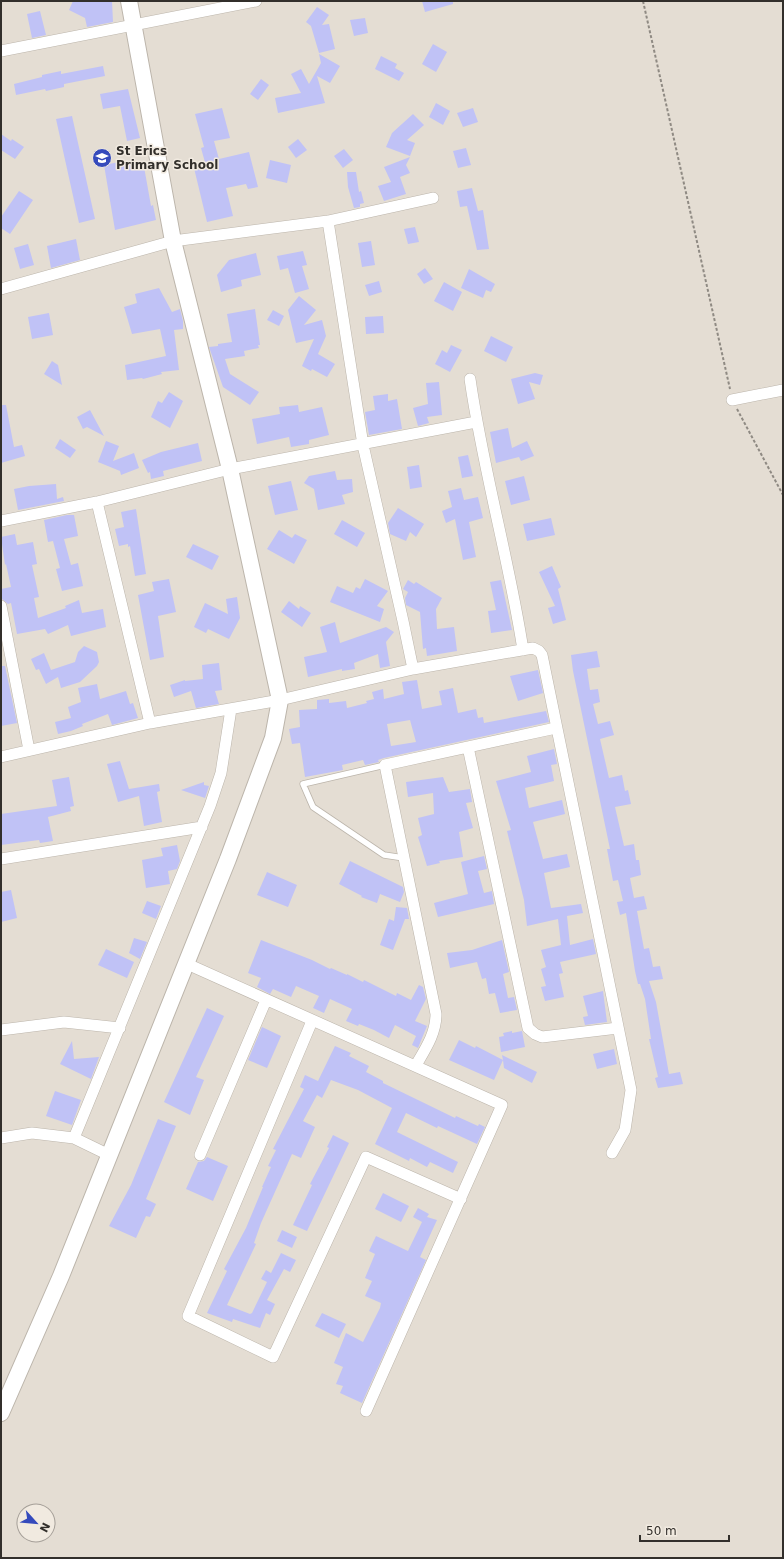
<svg xmlns="http://www.w3.org/2000/svg" width="784" height="1559" font-family="'DejaVu Sans',sans-serif">
<rect width="100%" height="100%" fill="#e4ddd3"/>
<!-- building -->
<path fill="#c0c2f6" fill-rule="evenodd" d="M73 1H112L113 22 87 27 85 18 69 10Z
M422 1H453V4L425 12Z
M317 7 329 15 322 25 329 24 335 49 319 53 311 26 306 22Z
M40 11 46 35 32 38 27 14Z
M365 18 368 33 354 36 350 20Z
M433 44 447 52 436 72 422 64Z
M319 54 340 66 330 83 317 76 325 103 278 113 275 98 301 93 291 74 301 69 309 84 321 63Z
M381 56 397 64 395 68 404 73 399 81 375 69Z
M103 66 105 76 64 84V87L46 91 45 89 16 95 14 84 42 77V75L61 71V74Z
M261 79 269 85 258 100 250 94Z
M128 89 140 138 127 141 120 106 103 109 100 94Z
M436 103 450 111 443 125 429 117Z
M222 108 230 138 214 141 219 159 249 152 258 187 248 189 246 184 226 188 233 216 207 222 194 168 206 166 201 148 204 147 195 114Z
M473 108 478 122 463 127 457 113Z
M413 114 424 125 407 140 415 143 410 156 386 147 392 133Z
M72 116 95 219 79 223 56 119Z
M1 134 11 141 12 139 24 147 15 159 1 150Z
M298 139 307 150 296 158 288 147Z
M466 148 471 165 458 168 453 151Z
M344 149 353 160 343 168 334 156Z
M410 157 406 165 410 173 400 177 406 194 384 201 378 186 391 182 384 167Z
M270 160 291 165 287 183 266 178Z
M124 161V165L143 161 151 206 153 205 156 220 115 230 104 165Z
M347 172H356L359 192 361 191 364 203 360 204V207L354 208 348 187Z
M472 188 478 211 483 210 489 249 477 250 467 206 460 207 457 191Z
M19 191 33 200 10 234 1 228V217Z
M415 227 419 242 408 244 404 229Z
M76 239 80 260 51 268 47 246Z
M371 241 375 265 362 267 358 243Z
M28 244 34 265 20 269 14 248Z
M303 251 307 265 302 266 309 289 295 293 288 268 280 270 277 256Z
M256 253 261 275 241 280 242 286 221 292 217 275 229 260Z
M425 268 433 279 424 284 417 274Z
M469 269 495 284 491 292 486 290 483 298 461 288Z
M379 281 382 292 369 296 365 285Z
M444 282 462 292 453 311 434 301Z
M159 288 172 312 180 309 183 321V329L174 330 179 370 161 372 162 374 143 379 142 378 127 380 125 365 166 356 160 329 132 334 124 307 137 303 135 294Z
M299 296 316 310 304 325 322 320 326 336 318 354 335 364 327 377 312 369 311 371 302 366 314 339 296 343 288 310Z
M255 309 260 345H258L259 348 244 351 245 356 225 359 230 374 259 392 250 405 223 387 209 347 218 346V344L232 342 227 314Z
M273 310 284 316 279 326 267 320Z
M49 313 53 335 32 339 28 317Z
M383 316 384 333 366 334 365 317Z
M491 336 513 347 506 362 484 351Z
M451 345 462 350 450 372 435 364 442 350 447 353Z
M52 361 58 365 62 385 44 374Z
M535 373 543 375 540 385 529 382 535 399 518 404 511 379Z
M439 382 442 415 427 417 429 423 418 426 413 408 428 404 426 383Z
M169 392 183 401 170 428 151 417 158 401 162 403Z
M388 394V401L397 399 402 429 369 435 365 412 375 410 373 396Z
M1 405H6L14 447 22 445 25 456 1 463Z
M298 405 299 412 322 407 329 435 309 440V444L291 447 289 437 257 444 252 419 280 414 279 407Z
M90 410 104 436 87 427 83 429 77 417Z
M508 428 512 448 527 441 534 456 521 461 519 457 496 463 490 432Z
M60 439 76 450 70 458 55 448Z
M106 441 119 446 113 461 134 453 139 468 121 475 120 471 98 462Z
M198 443 202 461 163 471 164 476 151 479 150 472 148 473 142 460 161 452Z
M468 455 473 476 462 478 458 457Z
M419 465 422 487 410 489 407 467Z
M335 471 337 480 352 479 353 492 342 495 345 504 318 510 314 489 304 483 309 476Z
M524 476 530 500 511 505 505 481Z
M291 481 298 510 275 515 268 486Z
M56 484 57 499 63 497 64 501 18 510 14 489 29 486Z
M461 488 464 500 478 497 483 518 469 522 476 557 463 560 455 519 446 523 442 511 452 507 448 491Z
M398 508 424 524 416 537 410 532 406 541 390 534 388 523Z
M136 509 146 574 135 576 130 546 128 547V544L119 546 115 529 124 527 121 512Z
M67 515H74L78 536 64 539 71 565 78 563 83 586 62 591 56 569 60 568 53 541 48 542 44 520Z
M551 518 555 535 527 541 523 524Z
M342 520 365 533 357 547 334 534Z
M279 530 292 538 295 534 307 540 294 564 267 549Z
M15 534 17 545 33 542 37 564 32 565 39 597 34 598 38 618 66 608 65 606 79 600 82 613 103 609 106 627 71 636 68 625 48 634 45 629 17 634 11 603 8 604 2 599 1 595V589L11 587 6 564 5 565 1 537Z
M193 544 219 556 212 570 186 557Z
M552 566 561 587 558 589 566 620 553 624 548 608 555 606 539 572Z
M169 579 176 612 158 616 164 657 150 660 138 595 154 591 152 582Z
M365 579 388 591 377 606 384 609 380 622 330 602 337 586 353 593 356 587 360 589Z
M408 580 414 584 416 582 442 598 436 609 437 629 454 627 457 651 427 656 426 648 423 649 420 612 406 605 405 598 408 592 403 589Z
M501 580 512 630 491 633 488 611 496 610 490 582Z
M237 597 240 618 229 639 208 629 206 633 194 627 205 603 228 614 226 599Z
M289 601 299 609 300 606 311 613 302 627 281 612Z
M335 622 340 643 386 627 394 632 386 642 390 666 380 668 378 654 354 663 355 669 342 671V669L308 677 304 657 327 652 320 627Z
M84 646 97 652 99 662 97 666 80 682 61 688 58 677 46 684 39 669 36 670 31 659 44 653 51 670 75 662 78 652Z
M597 651 600 667 587 669 590 690 598 689 600 702 593 704 598 724 610 721 614 735 600 739 609 778 622 775 625 791 628 790 631 804 615 807 624 846 634 844 636 860H639L641 875 630 878 634 898 644 896 647 909 637 911 644 949 649 948 653 967 660 966 663 979 649 981 656 1002 669 1074 680 1072 683 1084 672 1086 658 1088 655 1078 658 1077 649 1039H651L645 999 640 984H638L635 971 626 913 620 915 617 902 623 901 618 880 613 881 607 849H610L573 671 571 655Z
M219 663 222 690 215 691 219 704 196 708 191 691 174 697 170 685 185 680V681L203 679 202 665Z
M1 666H5L17 723 1 726Z
M538 670 543 693 518 701 510 676Z
M417 680 422 709 442 705 439 691 453 688 458 713 476 709 478 718 483 717 484 723 546 711 549 722 384 758 378 760 379 762 365 765 363 760 342 765 343 770 305 777 300 743 292 744 289 729 300 727 299 710 317 709V700L329 699V703L346 701 347 708 367 703 366 701 374 699 372 692 383 689 384 699 404 694 402 682ZM410 720 416 742 391 746 387 724Z
M97 684 100 699 126 691 130 704 133 703 138 718 112 725 108 714 82 724 83 726 71 731 58 734 55 722 71 718 68 707 81 702 78 688Z
M554 749 557 764 551 765 554 781 525 788 529 808 562 800 565 814 533 822 543 859 567 854 570 867 544 873 551 908 581 904 583 913 567 916 570 945 593 939 596 954 560 962 563 973 559 974 564 997 545 1001 541 987 546 986 541 969 546 967 541 950 561 945 558 919 527 926 524 900 507 831 511 830 496 781 531 772 527 756Z
M120 761 129 789 159 784 160 791 157 792 162 822 144 826 139 796 118 802 107 764Z
M69 777 74 806 70 807 71 811 48 817 53 841 40 843 39 840 1 845V814L57 806 52 780Z
M443 777 449 792 470 789 472 802 466 803 473 828 459 832 463 857 439 861 440 863 427 866 418 837 422 835 418 818 434 814 433 793 408 797 406 782Z
M204 782V785L209 786 205 798 181 790Z
M177 845 180 861 177 869 168 871 170 884 146 888 142 860 163 856 161 848Z
M484 856 487 869 478 871 484 893 492 891 494 904 438 917 434 903 468 894 461 862Z
M350 861 403 887 404 892 400 902 380 894 377 903 361 897 362 896 339 884Z
M267 872 297 885 288 907 257 895Z
M11 890 17 918 1 922V892Z
M147 901 161 906 156 919 142 913Z
M396 907 407 908 409 919H405L393 950 380 945 389 919 394 921Z
M134 938 147 942 140 959 129 953Z
M261 940 312 960 330 969 331 968 347 975V974L363 982 364 980 396 996 397 993 411 1000 419 985 423 987 426 999 415 1021 427 1026 418 1048 412 1045 416 1036 395 1025 389 1038 374 1030 359 1024 358 1026 346 1021 352 1009 330 999 324 1013 313 1008 319 996 296 986 291 997 273 989 270 994 257 987 261 978 248 973Z
M502 940 509 972 503 974 508 998 514 997 517 1010 500 1013 495 993 489 994 486 978 482 979 477 962 450 968 447 953 472 950Z
M106 949 134 962 127 978 98 965Z
M603 991 607 1022 585 1025 583 1017 588 1016 583 996Z
M207 1008 224 1016 196 1077 204 1080 190 1115 164 1102Z
M262 1027 281 1036 267 1068 248 1060Z
M512 1031V1033L522 1031 525 1047 501 1052 499 1037 504 1036 503 1033Z
M459 1040 475 1048 476 1046 503 1060 502 1055 537 1072 532 1083 504 1068 503 1060 494 1080 449 1060Z
M72 1041 74 1059 99 1057 91 1079 60 1064Z
M335 1046 351 1053 349 1056 369 1066 366 1072 383 1081V1083L455 1118 456 1116 478 1126 479 1124 485 1127 477 1144 438 1126 437 1128 406 1113 397 1132 458 1162 453 1173 430 1162 427 1167 410 1158 409 1161 375 1144 392 1108 358 1090 331 1080 322 1098 317 1095 303 1121 315 1127 301 1158 292 1154 261 1223 254 1243 256 1244 227 1305 250 1314 252 1313 267 1282 261 1279 266 1270 271 1273 281 1253 296 1260 290 1272 284 1269 267 1300 275 1304 270 1315 266 1313 260 1328 233 1319 232 1322 207 1313 227 1271 224 1269 246 1228 263 1187H262L271 1167 268 1166 276 1150 273 1149 304 1089 300 1087 305 1075 318 1081Z
M614 1049 617 1064 597 1069 593 1054Z
M55 1091 81 1100 72 1125 46 1116Z
M158 1119 176 1126 146 1199 156 1204 150 1217 146 1216 136 1238 109 1226 131 1185Z
M333 1135 349 1143 307 1231 293 1225 312 1185 310 1184 329 1148 327 1147Z
M207 1157 228 1166 213 1201 186 1189 198 1162 204 1161Z
M383 1193 409 1206 401 1222 375 1209Z
M418 1208 429 1214 427 1217 437 1220 420 1257 426 1260 362 1403 340 1393 343 1386 336 1384 343 1367 334 1363 346 1333 363 1342 380 1308 381 1303 365 1296 372 1281 365 1278 375 1254 369 1251 376 1236 408 1251 422 1222 413 1217Z
M282 1230 297 1237 292 1248 277 1241Z
M322 1313 346 1324 339 1338 315 1326Z"/>
<g fill="none" stroke-linecap="round" stroke-linejoin="round">
<!-- lane casing -->
<g stroke="#bcb5ab" stroke-width="7">
<path id="lane" d="M385 765 303 784 313 807 384 855 404 858"/>
</g>
<!-- street casing -->
<g stroke="#bcb5ab" stroke-width="12">
<path id="street" d="M1 51 256 1
M328 221 363 445 403 621 413 669
M1 289 173 241 328 221 433 198
M470 379C483 470 509 559 523 650
M732 400 783 390
M97 502 150 723
M1 521 97 502 230 469 476 422
M1 606 29 750
M468 747 528 1028 535 1034 542 1037 618 1028
M1 757 150 723 280 700 413 669 533 648 539 651 542 655 631 1090 625 1130 612 1153
M1 859 202 827
M185 963 502 1105 366 1411
M312 1021 188 1316 273 1357 366 1157 461 1199
M1 1030 64 1022 120 1028
M416 1065C426 1048 436 1033 436 1014L385 765 556 728
M1 1138 32 1133 74 1138 109 1155
M74 1138 210 806 221 773 231 709
M200 1155 266 1000"/>
</g>
<!-- secondary casing -->
<g stroke="#bcb5ab" stroke-width="18">
<path id="secondary" d="M1 1413 61 1276 228 859 273 738 280 700 230 469 173 241 129 1"/>
</g>
<!-- path -->
<path stroke="#8f8a83" stroke-width="2" stroke-dasharray="3 2" stroke-linecap="butt" d="M643 1 730 389
M737 409 783 495"/>
<!-- lane -->
<use href="#lane" stroke="#fff" stroke-width="5.5"/>
<!-- street -->
<use href="#street" stroke="#fff" stroke-width="11"/>
<!-- secondary -->
<use href="#secondary" stroke="#fff" stroke-width="16"/>
</g>
<!-- icons -->
<defs>
<g id="school-disc" transform="scale(1)"><circle r="9.5" fill="#354abc" stroke="#f1eae0"/><path d="M0-5L7-2L0 1L-7-2ZM-4 1L0 2.5L4 1V4Q0 6-4 4Z" fill="#fff"/></g>
</defs>
<g fill-rule="evenodd">
<use href="#school-disc" x="102" y="158"/>
</g>
<g text-anchor="middle" dominant-baseline="central" stroke-width="3" stroke-linejoin="round" paint-order="stroke">
<!-- poi labels -->
<g font-size="12" font-weight="bold" fill="#322f2b" stroke="#f1eae0" text-anchor="start">
<text x="116" y="151">St Erics<tspan x="116" dy="14">Primary School</tspan></text>
</g>
</g>
<!-- border -->
<rect width="784" height="1559" fill="none" stroke="#322f2b" stroke-width="4"/>
<!-- north arrow -->
<g transform="translate(36 1523) rotate(117)"><circle r="19" fill="#f1eae0" stroke="#a59f98"/>
<path d="M0-3L7 15L0 10L-7 15Z" fill="#354abc"/>
<text y="-6" font-size="11" font-weight="bold" text-anchor="middle" fill="#322f2b">N</text>
</g>
<!-- scale -->
<path d="M640 1535v6h89v-6" fill="none" stroke="#322f2b" stroke-width="2"/>
<text x="646" y="1535" font-size="12" fill="#322f2b" stroke="#f1eae0" stroke-width="3" paint-order="stroke">50 m</text>
</svg>
